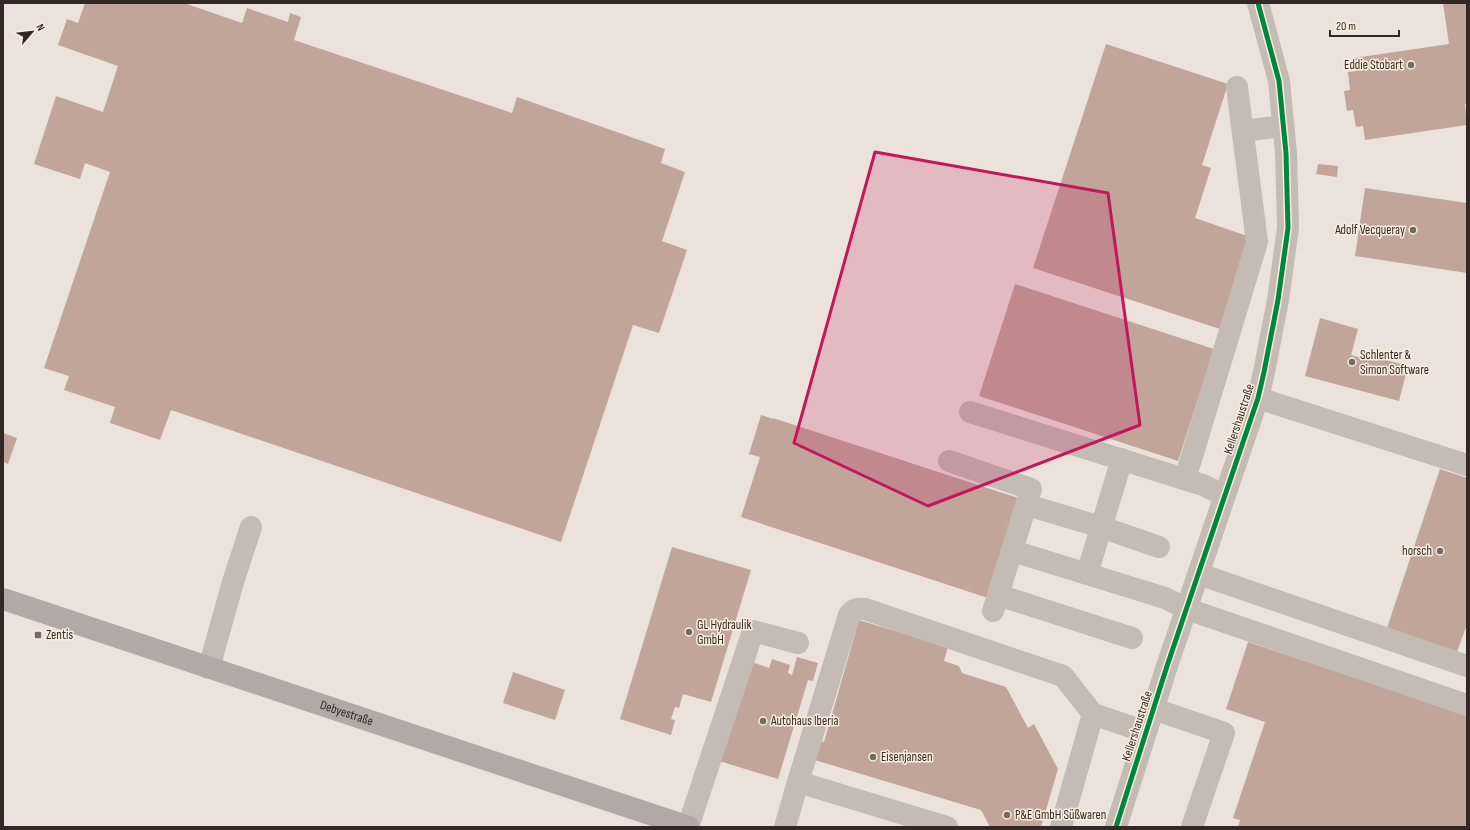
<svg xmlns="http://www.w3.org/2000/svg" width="1470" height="830" font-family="'Sofia Sans Condensed',sans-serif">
<rect width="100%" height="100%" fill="#ebe3db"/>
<!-- building -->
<path fill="#c1a59b" d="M85 3H184L242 23 247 8 288 22 290 13 301 17 294 40 512 113 517 97 665 149 661 163 685 172 662 241 687 250 659 333 633 325 561 542 171 410 160 440 110 423 115 407 64 390 69 376 44 368 110 172 85 163 80 179 34 164 56 96 103 112 118 66 58 45 67 19 78 23Z
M1443 3H1467V103L1465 104 1467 125 1365 140 1363 126 1356 127 1353 110 1347 111 1344 91 1350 90 1348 72 1356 71 1354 58 1449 44Z
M1106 44 1228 84 1202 165 1211 168 1195 218 1253 238 1223 330 1033 268Z
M1318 164 1338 166 1337 177 1316 174Z
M1365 188 1467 203V273L1355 256Z
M1015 284 1214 349 1178 461 979 396Z
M1320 318 1358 329 1351 355 1364 359 1365 354 1408 366 1399 401 1305 376Z
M761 415 773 419V418L1024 500 991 599 741 517 760 457 749 454Z
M3 433 17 438 8 464 3 462Z
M1440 469 1467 478V624L1456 655 1386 631Z
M672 547 751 570 711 702 683 694 679 708 675 707 671 719 675 720 671 735 620 719Z
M859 620 948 647 944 661 959 666 962 673 1006 687 1028 728 1034 724 1058 769 1041 827H990L981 810 808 758 814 739 824 742Z
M1248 642 1467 715V827H1238L1240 820 1233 818 1265 722 1226 709Z
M797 657 818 663 813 681 808 680 778 779 719 761 749 661 769 668 772 659 790 665 788 673 792 675Z
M513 672 565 690 555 720 503 703Z"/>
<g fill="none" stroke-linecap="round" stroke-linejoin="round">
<!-- minor -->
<path stroke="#c4bbb4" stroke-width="22" d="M1243 131 1283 126
M1258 398 1467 465
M970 412 1203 485 1225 496
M949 461 1031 489 993 611
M1185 479 1257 242 1237 87
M1027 505 1101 527 1159 547
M1013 551 1165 598 1187 609 1467 705
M1087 574 1122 459
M1199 574 1467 666
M998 595 1132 638
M209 668 233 582 251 527
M1154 709 1224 733 1192 827
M798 782 849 615C854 609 857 608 865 609L1063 676 1093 714
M688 827 753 631 798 643
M785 827 798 782 947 827
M1061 827 1093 714 1146 732
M1116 827 1167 666 1258 398 1264 372 1278 300 1288 228 1286 153 1279 81 1258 3"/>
<!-- major -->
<path stroke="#b2a9a4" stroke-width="22" id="s1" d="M3 599 689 827"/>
<!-- cycleway casing -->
<g stroke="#faeee0" stroke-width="8">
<path id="cycleway" d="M1116 827 1167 666 1258 398 1264 372 1278 300 1288 228 1286 153 1279 81 1258 3"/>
</g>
<!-- cycleway -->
<use href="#cycleway" stroke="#00873e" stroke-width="5"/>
</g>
<!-- marked area -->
<path fill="#c2185b" fill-opacity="0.2" stroke="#c2185b" stroke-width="3" stroke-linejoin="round" d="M875 152 1108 193 1140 425 928 506 794 443Z"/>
<!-- markers -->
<g fill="#746964" stroke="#faeee0" stroke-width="1.5">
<circle cx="1411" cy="65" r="4"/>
<circle cx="1413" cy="230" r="4"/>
<circle cx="1352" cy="362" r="4"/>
<circle cx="1440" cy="551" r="4"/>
<circle cx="689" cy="632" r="4"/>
<rect x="34" y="631" width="8" height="8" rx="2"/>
<circle cx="763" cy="721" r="4"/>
<circle cx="873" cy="757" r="4"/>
<circle cx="1007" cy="815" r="4"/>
</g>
<g text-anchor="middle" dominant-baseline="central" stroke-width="3" stroke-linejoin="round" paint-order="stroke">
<!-- poi labels -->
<g font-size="13" fill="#342824" stroke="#faeee0" text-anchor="start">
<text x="1403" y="65" text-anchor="end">Eddie Stobart</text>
<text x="1405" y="230" text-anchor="end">Adolf Vecqueray</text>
<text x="1360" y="355">Schlenter &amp;<tspan x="1360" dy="15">Simon Software</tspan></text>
<text x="1432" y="551" text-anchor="end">horsch</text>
<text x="697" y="625">GL Hydraulik<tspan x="697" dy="15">GmbH</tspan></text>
<text x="46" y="635">Zentis</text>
<text x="771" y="721">Autohaus Iberia</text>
<text x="881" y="757">Eisenjansen</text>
<text x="1015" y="815">P&amp;E GmbH Süßwaren</text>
</g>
<!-- street labels -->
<g font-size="13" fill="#342824" stroke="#faeee0">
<text transform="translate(1239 419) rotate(-72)">Kellershaustraße</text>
<text stroke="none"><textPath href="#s1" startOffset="362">Debyestraße</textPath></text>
<text transform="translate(1137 726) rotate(-72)">Kellershaustraße</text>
</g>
</g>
<!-- border -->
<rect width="1470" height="830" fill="none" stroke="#342824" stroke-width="8"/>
<!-- north arrow -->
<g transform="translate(32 32) rotate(62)" stroke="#faeee0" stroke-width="3" paint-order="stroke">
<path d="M0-3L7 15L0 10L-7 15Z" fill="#342824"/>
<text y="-6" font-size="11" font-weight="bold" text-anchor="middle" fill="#342824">N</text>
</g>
<!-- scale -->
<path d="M1330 30v6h69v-6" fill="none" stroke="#342824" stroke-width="2"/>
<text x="1336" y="30" font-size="12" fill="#342824" stroke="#faeee0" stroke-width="3" paint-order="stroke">20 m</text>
</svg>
